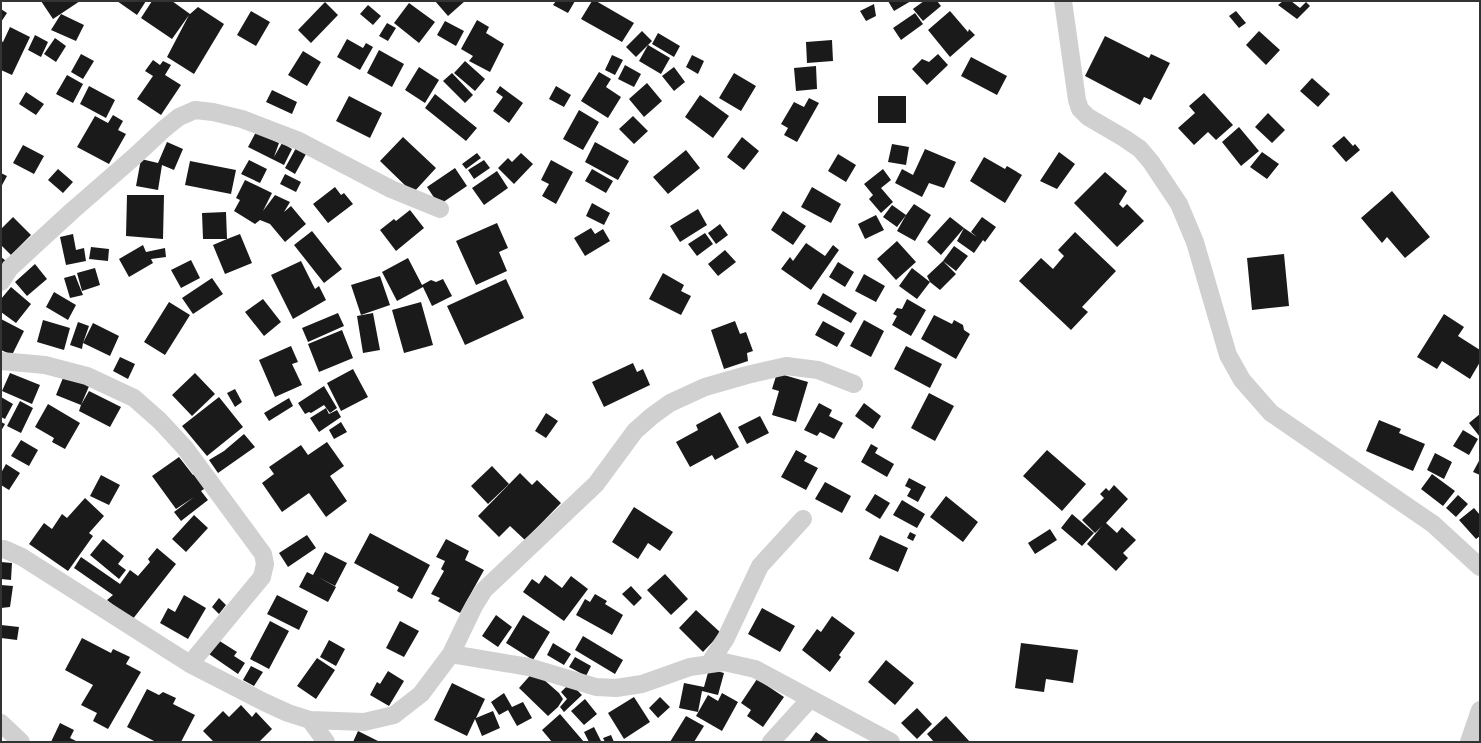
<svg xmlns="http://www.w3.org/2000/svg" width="1481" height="743" font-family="'Noto Sans',sans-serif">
<rect width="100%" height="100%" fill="#fff"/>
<!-- building -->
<path fill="#1a1a1a" d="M41 1H80L53 19Z
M117 1H146L137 15Z
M152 1H172L190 14 198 7 224 24 194 74 167 57 189 15 172 39 141 18Z
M435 1H465L448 16Z
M556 1H575L568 13 553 5Z
M592 1H596L634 23 622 42 581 19Z
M888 1H911L894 11Z
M924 1H937L941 6 923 21 913 9Z
M1283 1H1291L1300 8 1306 2 1310 6 1297 19 1278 5Z
M325 2 338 15 311 43 298 30Z
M409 3 435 22 419 43 394 23Z
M874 4 876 16 866 21 860 11Z
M368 5 381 16 373 25 360 14Z
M1 9 7 13 1 22Z
M251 11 270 22 256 46 237 35Z
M950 11 968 32 969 29 975 35 950 57 928 30Z
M1236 11 1246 23 1239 28 1229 16Z
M915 13 923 24 901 40 893 28Z
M61 14 84 25 76 41 51 30Z
M477 20 489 27 486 33 504 44 490 72 469 61 473 56 461 49Z
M445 21 464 31 456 46 437 35Z
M387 23 396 28 388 41 379 36Z
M10 27 30 37 12 75 1 70V41L3 42Z
M642 31 652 41 636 57 626 47Z
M1259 31 1280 50 1266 65 1246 45Z
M658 33 680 46 674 57 652 44Z
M35 35 48 42 41 57 28 50Z
M1105 36 1149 58 1151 54 1170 63 1151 100 1144 97 1140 105 1085 76Z
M55 38 66 46 56 62 44 54Z
M347 39 363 48 366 43 373 47 360 70 337 57Z
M832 40 833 61 807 63 806 42Z
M648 45 670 58 661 74 639 61Z
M379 50 404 64 392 87 367 73Z
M303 51 321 62 307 86 288 75Z
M81 54 94 61 83 79 71 72Z
M938 54 948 65 927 85 912 69 922 59 929 62Z
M612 55 623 60 615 75 605 70Z
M692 55 704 61 698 74 686 67Z
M971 57 1007 76 997 95 961 76Z
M153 60 160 65 163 61 171 65 165 75 181 85 161 115 137 99 153 76 145 71Z
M465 61 485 79 475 91 454 73Z
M625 65 641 74 634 87 618 79Z
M816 66 817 89 796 91 794 68Z
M419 67 439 80 425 103 405 90Z
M674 67 685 82 674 91 662 76Z
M599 72 611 79 606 87 621 97 608 118 581 101Z
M452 73 473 95 465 103 443 81Z
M734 73 756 86 741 111 719 98Z
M67 75 83 84 73 103 56 94Z
M1312 78 1330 94 1318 107 1300 91Z
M647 83 662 101 644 117 629 99Z
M89 86 115 100 106 118 80 104Z
M500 86 523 103 509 123 493 111 503 97 496 92Z
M556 86 571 95 564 107 549 99Z
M272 90 297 102 292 114 266 102Z
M26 92 44 104 36 115 19 104Z
M1204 93 1233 125 1216 140 1208 132 1194 145 1178 128 1195 113 1189 106Z
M435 94 477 128 466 141 425 108Z
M700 95 729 116 713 138 685 117Z
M349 96 382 113 370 138 336 121Z
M878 96H906V123H878Z
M809 98 819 103 797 142 784 135 788 128 781 124 794 102 804 107Z
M579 110 599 122 583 150 563 139Z
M1268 113 1285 130 1272 143 1255 127Z
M113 115 123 121 118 130 126 134 109 164 77 147 95 116 108 123Z
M633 116 648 131 634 144 619 129Z
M1239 127 1259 151 1241 166 1222 142Z
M256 132 279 143 274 157 282 143 292 149 284 165 248 147Z
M1344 136 1353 146 1355 144 1360 150 1346 162 1332 146Z
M403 137 436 168 413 193 380 161Z
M742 137 759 151 744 170 727 157Z
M167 142 183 149 174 170 162 165 158 190 136 186 141 159 158 163Z
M595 142 629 161 618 180 585 162Z
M892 144 909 147 906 165 888 162Z
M23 145 44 156 34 174 13 163Z
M296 148 306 154 295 174 285 168Z
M925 149 956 162 944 188 929 183 922 197 895 183 902 169 913 175Z
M686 150 700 168 668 194 653 177Z
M1059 152 1075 164 1057 189 1040 181Z
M1262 152 1279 164 1267 179 1250 167Z
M477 153 481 158 466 169 462 164Z
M521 153 533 164 514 184 498 168 508 158 512 162Z
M838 154 856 165 846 182 828 171Z
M984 157 1005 169 1007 166 1022 175 1005 203 970 181Z
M249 160 267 169 260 183 241 174Z
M484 160 490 168 474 179 468 170Z
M551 160 573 172 556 204 542 196 549 184 541 180Z
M190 161 236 170 231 194 185 185Z
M455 168 467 186 439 205 427 187Z
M58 169 73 182 63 193 48 180Z
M592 169 613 181 606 193 585 181Z
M883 169 891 180 881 188 893 202 881 213 869 199 873 195 864 184Z
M497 171 508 188 484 205 472 188Z
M1105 172 1127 191 1119 204 1123 208 1127 204 1144 221 1117 247 1074 203Z
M1 173 7 176 1 187Z
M285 174 301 182 296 192 280 184Z
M245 180 272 193 263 211 275 195 290 202 284 212 291 206 306 224 285 242 270 224 260 220 255 224 234 211 240 200 236 198Z
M335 187 341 195 344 193 353 204 328 223 313 204Z
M812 187 841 204 831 223 801 207Z
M1392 191 1430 237 1405 258 1387 237 1382 243 1361 218Z
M127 195H164L163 239 126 236Z
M592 203 610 213 604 225 586 216Z
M914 204 931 215 915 241 897 231 906 215Z
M892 205 906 215 897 227 883 217Z
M698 209 707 225 680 242 670 226Z
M410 210 424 228 396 251 380 230 394 219 396 221Z
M783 211 806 226 793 245 771 230Z
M226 212 227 239 240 234 252 263 225 274 213 245 227 239H203L202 213Z
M876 215 884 230 865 239 858 224Z
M13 217 31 235 11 255 1 245V229Z
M950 217 964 228 941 255 927 242Z
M982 217 996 227 985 242 983 240 974 253 957 241 964 228 977 237 971 232Z
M497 223 508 248 499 252 507 271 476 285 456 241Z
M720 224 728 235 716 244 708 233Z
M591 228 595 234 603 229 610 241 585 256 574 238Z
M312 231 342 269 324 283 294 245Z
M1075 232 1116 271 1082 307 1088 312 1071 330 1019 281 1041 258 1053 269 1064 256 1058 250Z
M705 233 713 244 697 256 688 244Z
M73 234 76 250 84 248 86 261 66 265 60 237Z
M897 241 916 262 896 280 877 259Z
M806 243 825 256 833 245 839 250 811 290 781 269 790 257 793 261Z
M143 245 146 252 165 248 166 257 151 259 153 263 129 277 119 259Z
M954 246 968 256 956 271 943 261 956 274 940 290 930 282 927 276 943 261Z
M91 247 109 249 108 261 89 259Z
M725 250 736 262 718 276 708 264Z
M1284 254 1289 306 1252 310 1247 258Z
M1 257 10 264 1 276Z
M408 258 422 285 431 280 436 282 443 279 452 296 432 306 423 287 397 301 382 272Z
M191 260 200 278 181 288 171 270Z
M301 261 315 289 319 286 326 300 293 319 271 275Z
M838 262 854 272 845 287 829 277Z
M35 264 47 279 27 296 15 282Z
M95 268 100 285 82 291 77 273Z
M912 268 930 282 917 299 899 286Z
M663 273 684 285 681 291 691 296 681 315 649 299Z
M864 274 885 286 876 302 855 291Z
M75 275 83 295 70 298 64 278Z
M380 276 390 305 361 315 351 285Z
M212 278 223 294 193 314 182 298Z
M506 279 524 318 465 345 447 306Z
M11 287 31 304 16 323 1 312V299Z
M54 292 76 305 68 320 46 307Z
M823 293 857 313 851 323 817 304Z
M263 299 281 322 264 336 245 312Z
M907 299 926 310 911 336 892 325 897 316 893 314 897 308 902 309Z
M169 302 190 315 165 355 144 342Z
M421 302 433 345 404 353 392 310Z
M338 313 344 326 308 342 302 328Z
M373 313 380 350 363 353 357 316Z
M1444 314 1464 327 1458 336 1480 350V362L1470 379 1442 361 1437 369 1417 357Z
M934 315 952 324 954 320 963 325 964 330 970 334 956 359 921 339Z
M1 319 24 331 12 355 1 350Z
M43 320 70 328 64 350 37 342Z
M864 320 884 331 871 357 850 346Z
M735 321 740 334 746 332 753 351 747 353 748 361 724 369 711 330Z
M823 321 845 333 837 347 815 335Z
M78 322 89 326 83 343 93 323 119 336 110 356 83 343 82 349 70 345Z
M342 330 353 358 319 372 308 344Z
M291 346 298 362 292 364 302 385 275 397 259 360Z
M906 346 942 364 930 388 894 369Z
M120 357 135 364 128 379 113 371Z
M633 363 637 372 643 369 650 385 604 407 592 382Z
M353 369 368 397 341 411 327 383Z
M10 373 40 385 32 404 2 391Z
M65 373 90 384 81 405 89 391 121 407 110 427 79 411 81 405 56 395Z
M195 373 215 394 192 416 172 395Z
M777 373 808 382 796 422 772 415 779 391 772 389Z
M324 386 337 408 330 413 324 405 311 413 309 412 305 414 298 403Z
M235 389 242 402 235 407 227 393Z
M929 393 954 406 935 441 911 428Z
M1 397 13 404 5 419 1 417Z
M219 397 243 427 207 456 182 426Z
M289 398 293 406 269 421 264 413Z
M20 401 33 408 21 433 7 426Z
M819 403 832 410 829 416 843 423 834 439 820 432 817 436 804 430Z
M864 403 881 416 873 429 855 416Z
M48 404 80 423 65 449 52 442 54 438 35 427Z
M326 408 329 414 337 410 341 417 319 432 310 418Z
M720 412 739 447 715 460 712 455 690 467 676 442 698 430 696 425Z
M546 413 558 421 546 438 535 431Z
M1480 414V437L1469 423Z
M760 416 769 433 747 444 738 427Z
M1379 420 1401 429 1399 433 1425 444 1413 471 1366 451Z
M1 422 5 424 1 431Z
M341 422 347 432 334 439 329 430Z
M1463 430 1478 439 1469 455 1453 446Z
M244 434 255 447 218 473 209 460 224 451Z
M21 440 38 450 29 466 11 456Z
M327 442 344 466 330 476 347 501 326 517 309 493 282 512 262 483 274 474 269 467 301 445 308 455Z
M871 444 878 448 875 453 894 464 887 477 861 462Z
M796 450 807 456 804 461 818 468 806 490 781 477Z
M1047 450 1086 484 1062 511 1023 476Z
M1435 453 1452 462 1444 479 1427 470Z
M179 457 193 475 197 473 207 487 201 491 208 500 181 521 174 512 194 497 176 509 152 476Z
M1480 459V475L1473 472Z
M6 464 20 473 9 490 1 485V473Z
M492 466 509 484 488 504 471 486Z
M520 473 532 485 537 480 561 503 525 540 510 526 499 537 478 516Z
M1432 474 1455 491 1443 506 1421 489Z
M101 475 120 485 109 505 90 496Z
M909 478 926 487 918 502 907 496 911 489 905 486Z
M825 482 851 496 842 513 815 499Z
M1114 485 1128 499 1106 523 1117 533 1122 527 1136 540 1123 553 1128 558 1116 571 1087 544 1102 526 1095 533 1082 520 1104 498 1100 494 1106 488 1109 491Z
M875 494 890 503 880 519 865 510Z
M1458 495 1468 504 1456 517 1446 508Z
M946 496 978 522 963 542 930 517Z
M85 498 104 516 89 533 93 536 68 571 29 544 44 523 52 529 62 514 67 518Z
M902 500 925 514 917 528 893 515Z
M634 507 673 532 660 551 648 543 638 559 612 542Z
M1474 508 1480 515V536L1476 539 1459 520Z
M1072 514 1094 533 1082 546 1061 528Z
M194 515 208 528 186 552 172 539Z
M1050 529 1057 540 1035 554 1028 543Z
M910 532 916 535 913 541 907 538Z
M370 533 430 565 412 599 397 591 399 587 354 563Z
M307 535 316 548 288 567 279 553Z
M880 535 908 548 898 572 869 559Z
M103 539 124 556 118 564 126 570 119 579 90 555Z
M446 539 469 551 465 560 484 570 460 613 438 601 440 598 431 594 444 571 441 569 445 561 436 557Z
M157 548 176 564 132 620 107 600 113 595 74 568 81 557 120 584 130 570 138 576 150 562 148 559Z
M325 552 347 563 335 586 318 577 336 587 328 602 299 587 307 572 313 575Z
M1 562 12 563 11 580 1 579Z
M665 574 688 599 671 615 647 590Z
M545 575 562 588 571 576 588 589 564 621 523 592 532 579 539 584Z
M1 585 13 586 10 607 1 608Z
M631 586 642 598 634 606 622 594Z
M595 594 607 601 605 604 623 615 612 635 576 615 585 599 590 602Z
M184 595 206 608 188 639 160 623 168 608 175 612Z
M277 595 308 611 299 630 267 614Z
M219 598 226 605 219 614 212 607Z
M762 608 795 626 780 652 748 634Z
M696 610 721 633 703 652 679 628Z
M496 615 512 627 498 647 482 636Z
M523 615 550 632 533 660 506 643Z
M832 616 855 633 839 655 841 657 830 672 802 650 817 629 821 632Z
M270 621 289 631 269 669 250 659Z
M400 621 419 631 404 657 386 648Z
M1 625 19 627 17 640 1 638Z
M583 636 623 660 615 674 575 650Z
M82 638 111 653 113 649 130 657 126 664 141 672 108 729 93 721 97 713 81 705 93 685 65 670Z
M218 640 237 652 234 656 245 663 238 674 209 654Z
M329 640 345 649 336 666 320 657Z
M553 643 571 654 564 665 547 655Z
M1021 643 1078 650 1073 683 1046 679 1044 692 1015 688Z
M575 657 591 666 586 676 569 667Z
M317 658 335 670 316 699 297 686Z
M886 660 914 683 895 705 868 682Z
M251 666 263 672 254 686 243 680Z
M709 669 724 673 718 695 702 691 698 712 679 708 684 683 704 687Z
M388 671 404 681 389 706 370 695 377 682 380 684Z
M534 671 559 693 563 699 558 707 548 716 519 688Z
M757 679 784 697 763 727 747 716 751 710 741 703Z
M452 683 485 699 476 718 493 711 500 728 482 736 475 719 467 736 434 720Z
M570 683 582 695 564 712 560 707 567 699 561 692Z
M147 689 159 695 163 692 176 698 173 704 195 715 181 742H156L127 727Z
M504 693 512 707 523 702 532 718 517 726 508 710 499 715 491 702Z
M722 693 738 702 722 731 696 716 708 695 718 701Z
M634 697 650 722 624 739 608 713Z
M660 697 670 707 658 718 649 708Z
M585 699 597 714 584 725 571 711Z
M241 705 252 717 256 712 272 729 259 742H214L203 731 223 711 229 717Z
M917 708 932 724 917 739 901 723Z
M560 714 584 742H552L542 730Z
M686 716 704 726 694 742H670Z
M946 716 970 742H934L927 734Z
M60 723 74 730 70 738 78 742H51Z
M594 727 601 741 598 742H589L584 732Z
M358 731 380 742H353Z
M816 732 830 742H809Z
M611 735 614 742H605L603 738Z"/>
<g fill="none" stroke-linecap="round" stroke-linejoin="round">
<!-- minor -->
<path stroke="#d0d0d0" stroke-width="18" d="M1063 1 1077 100 1080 109 1088 117 1124 138 1140 149 1151 162 1179 204 1195 242 1228 355 1242 380 1271 413 1433 524 1480 567
M1 282 10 268 72 211 134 157 164 129 179 117 195 110 213 112 242 119 299 141 391 189 440 209
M1 361 45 365 87 376 134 398 160 421 185 448 263 554 265 564 262 577 190 664
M1 549H4L22 557 190 664 264 702 288 713 310 720 364 722 394 715 421 694 451 654 474 606 484 590 596 484 635 431 652 416 670 403 705 387 747 375 786 366 818 370 854 384
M451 654 529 667 596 687 616 688 642 684 690 667 724 662 755 669 891 742
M709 664 726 638 760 566 803 519
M310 720 326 742
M1 723 21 742
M771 742 810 699
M1469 742 1480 710"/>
</g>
<!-- border -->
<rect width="1481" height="743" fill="none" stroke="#333333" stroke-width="4"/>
</svg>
